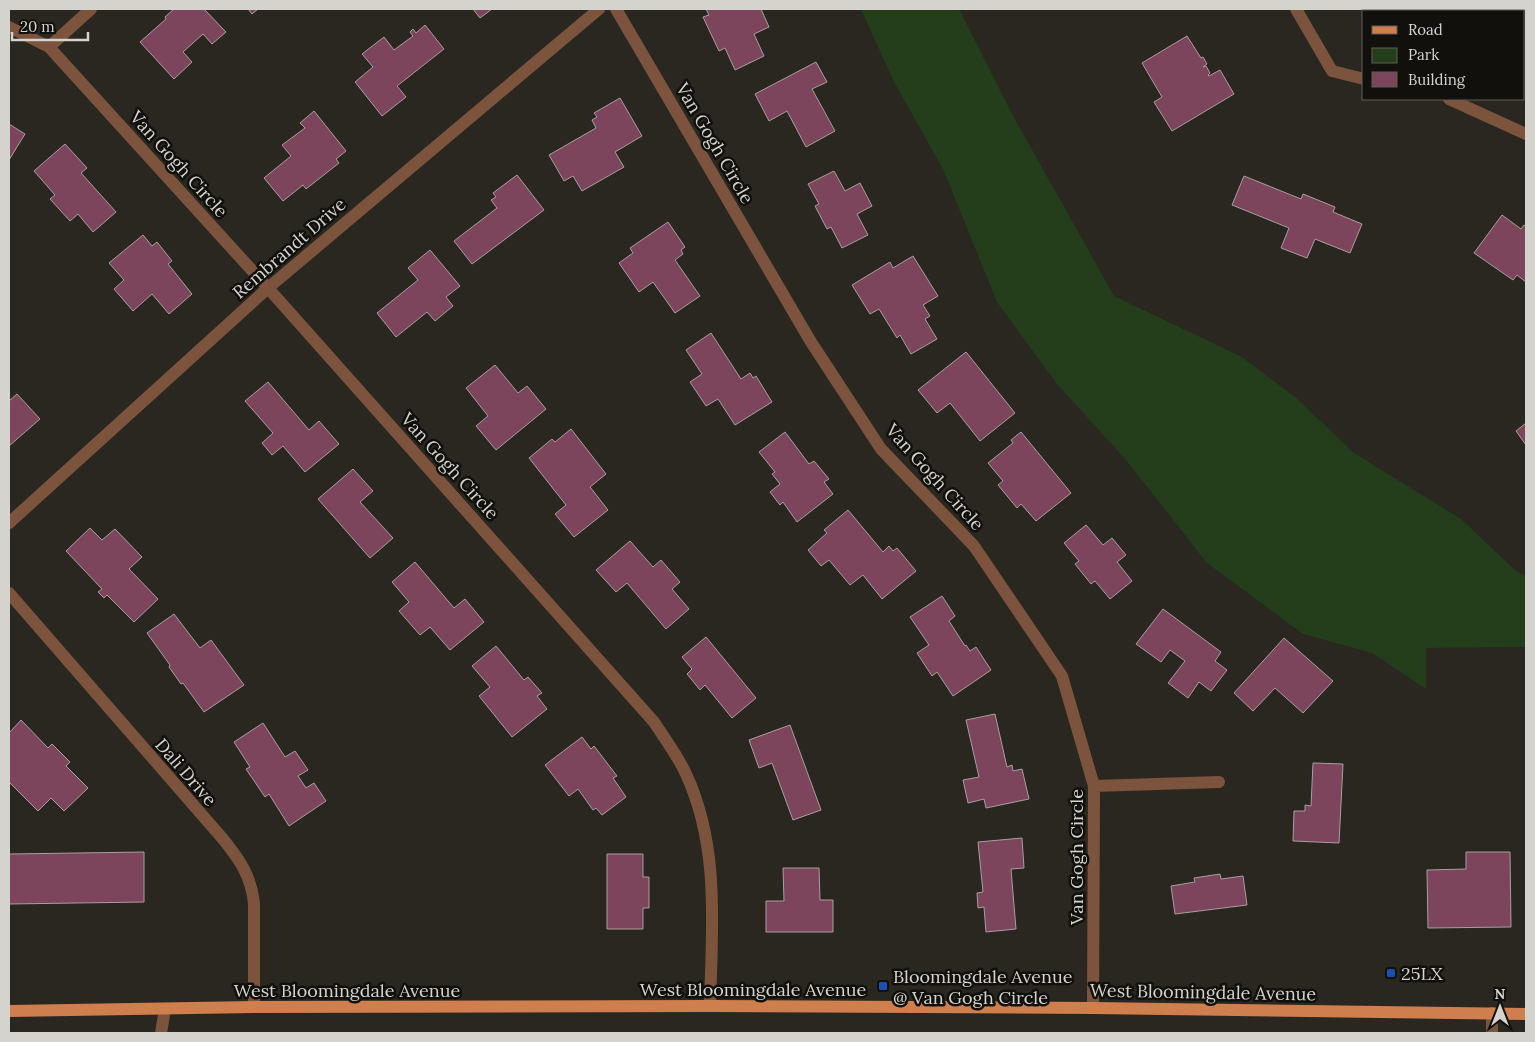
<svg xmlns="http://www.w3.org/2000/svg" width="1535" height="1042" font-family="Lora,serif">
<rect width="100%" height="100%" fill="#2a2720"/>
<!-- green -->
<path fill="#243d1a" d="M861 9H959L1011 112 1114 296 1242 357 1295 397 1354 453 1461 519 1515 570 1526 576V647L1426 648V689L1372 653 1303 634 1207 563 1126 460 1057 384 997 302 943 169 894 82Z"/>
<!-- building -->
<path fill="#7d455b" stroke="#a99ea2" d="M174 9H204L226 32 212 44 203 34 183 52 192 62 174 79 140 42 166 19 165 17Z
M248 9H258L252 14Z
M473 9H492L480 18Z
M706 9H761L769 27 754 34 764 56 735 70 725 48 719 51 703 17 709 15Z
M425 25 444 49 397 86 406 97 382 116 355 82 373 67 362 54 384 37 394 50 413 36 410 32 413 29 416 33Z
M1187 36 1201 58 1203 57 1207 64 1203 67 1206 66 1210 73 1208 75 1209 76 1220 70 1234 94 1172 131 1154 102 1162 97 1142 63Z
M816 62 827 82 812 89 835 131 806 147 787 111 769 121 755 94Z
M620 98 642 136 615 152 624 167 582 191 573 176 564 181 549 155 596 128 592 120 597 117 594 113Z
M314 111 346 151 336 159 339 163 306 189 303 185 283 201 264 178 291 156 282 145 305 128 300 123Z
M9 124 25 134 9 160Z
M65 144 87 168 81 173 116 212 93 232 78 214 70 221 50 199 55 195 34 171Z
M834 171 845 191 860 183 872 206 857 214 868 235 842 248 831 227 827 229 815 206 819 204 808 184Z
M517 175 544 210 472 264 454 241 497 208 491 200 496 197 493 193Z
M1244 176 1301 199 1303 194 1335 207 1333 212 1362 224 1350 253 1315 239 1307 258 1281 248 1289 228 1232 205Z
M1502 215 1521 229 1524 225 1526 226V282L1517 275 1513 280 1474 253Z
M668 222 685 247 681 250 683 254 675 260 700 296 675 313 653 282 639 292 619 263 633 253 630 248Z
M143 235 152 246 157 242 172 261 168 264 192 294 169 314 152 294 133 311 114 289 124 280 109 263Z
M430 250 460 286 446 297 453 306 435 321 427 312 396 337 377 313 418 280 408 268Z
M913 256 938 296 923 305 930 316 925 319 937 339 911 354 900 335 897 338 879 309 870 314 852 285 890 262 893 268Z
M711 333 741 379 750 373 753 378 756 376 772 402 735 425 718 399 706 406 690 382 702 374 686 350Z
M966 352 1015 413 980 441 950 403 937 413 918 390Z
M495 365 518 393 527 386 546 409 496 450 476 426 488 416 466 388Z
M268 382 309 430 319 421 339 444 305 472 283 446 272 455 262 443 273 433 245 401Z
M17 394 40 419 9 446V401Z
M1526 423V445L1516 431Z
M571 429 606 474 590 487 608 510 574 537 555 514 566 505 529 458 552 439 555 442Z
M785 432 809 464 814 461 829 479 824 482 833 494 797 522 783 502 780 505 770 492 780 484 772 474 775 472 759 452Z
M1021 432 1071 493 1036 521 1021 504 1017 508 998 485 1003 481 988 463 1013 443 1011 440Z
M353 469 373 491 360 502 393 538 370 558 318 499Z
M848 510 883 552 889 546 893 551 897 548 916 571 882 599 863 575 850 585 829 560 821 566 808 550 827 533 824 530Z
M1086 525 1103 545 1112 538 1126 555 1117 562 1132 581 1110 599 1095 581 1091 584 1075 564 1079 561 1064 543Z
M90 528 102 540 115 529 142 557 129 569 158 599 134 622 107 595 104 598 98 592 102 589 66 551Z
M630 541 653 567 661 560 680 582 672 589 689 609 666 629 627 583 616 592 596 570Z
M415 562 454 608 465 599 484 622 450 650 430 627 420 635 399 611 409 602 392 582Z
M942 596 955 616 949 621 965 646 966 645 970 651 976 647 991 670 953 696 937 672 932 676 917 653 929 645 910 617Z
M1163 609 1221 652 1215 661 1227 670 1211 691 1199 682 1188 698 1168 683 1185 661 1170 650 1161 662 1136 644Z
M174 614 200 648 211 640 244 685 204 712 183 683 181 684 169 667 170 665 147 633Z
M706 637 756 698 732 718 705 685 700 690 687 674 692 669 682 657Z
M1284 638 1333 681 1303 713 1275 688 1253 711 1234 693Z
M496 646 524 680 528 677 542 693 537 696 547 709 512 737 479 696 490 687 472 666Z
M995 714 1007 767 1012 765 1013 771 1022 769 1029 799 986 808 984 799 968 803 963 780 979 777 966 720Z
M21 720 48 748 52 744 70 762 66 766 88 788 64 811 51 798 38 811 9 782V733Z
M263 723 285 757 295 751 308 770 298 776 306 788 314 783 326 801 289 826 269 794 265 797 246 769 250 767 234 742Z
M790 725 821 810 793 820 772 763 759 768 749 740Z
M582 737 591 749 594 746 617 776 613 778 626 797 602 815 596 808 593 810 578 789 569 796 545 765Z
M1313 763 1343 764 1339 843 1293 841 1294 811H1305V805L1311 806Z
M1022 838 1024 868 1011 869 1016 929 986 932 984 907 978 908 977 893 983 892 978 842Z
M144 852V902L9 904V854Z
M1466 852H1510L1511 927 1428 928 1427 870 1466 869Z
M607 854H643V877H649V908H643V929H607Z
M783 868H819L820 900H833V932H766V901H784Z
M1220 874 1221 879 1243 876 1247 905 1175 914 1171 886 1195 882 1194 878Z"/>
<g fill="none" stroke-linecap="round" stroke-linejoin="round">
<!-- minor -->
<path stroke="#7c543d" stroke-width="12" d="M616 9 811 342 881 449 974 546 1062 676 1094 786 1093 1008
M1296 9 1332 71 1364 79
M9 27 49 47 268 288 654 722C665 739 678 756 686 774 720 847 712 928 710 1006
M49 47 91 9
M1449 99 1526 134
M9 523 268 288 599 9
M9 593 223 839C240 860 251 876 254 903V1007
M1094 786 1219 782
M161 1033 165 1009
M1492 1033V1013"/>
<!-- major -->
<path stroke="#cf7e4d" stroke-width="12" d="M9 1011 254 1007 710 1006 1093 1008 1526 1014"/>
</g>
<!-- markers -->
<g fill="#1a4fb4" stroke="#11100d" stroke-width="2">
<rect x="1386" y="968" width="10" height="10" rx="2.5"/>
<rect x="878" y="981" width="10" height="10" rx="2.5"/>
</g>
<g text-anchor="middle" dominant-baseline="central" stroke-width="5" stroke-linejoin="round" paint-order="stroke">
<!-- street labels -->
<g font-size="18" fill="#d5d3ce" stroke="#11100d">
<text transform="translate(715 143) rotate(60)">Van Gogh Circle</text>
<text transform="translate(179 164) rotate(48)">Van Gogh Circle</text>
<text transform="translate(289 248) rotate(-41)">Rembrandt Drive</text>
<text transform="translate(450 466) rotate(48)">Van Gogh Circle</text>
<text transform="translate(935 477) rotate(48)">Van Gogh Circle</text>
<text transform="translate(186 772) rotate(49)">Dali Drive</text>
<text transform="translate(1076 857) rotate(-90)">Van Gogh Circle</text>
<text x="753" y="989">West Bloomingdale Avenue</text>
<text x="347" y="990">West Bloomingdale Avenue</text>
<text transform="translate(1203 992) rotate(1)">West Bloomingdale Avenue</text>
</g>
<!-- poi labels -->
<g font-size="18" fill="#d5d3ce" stroke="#11100d" text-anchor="start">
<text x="1401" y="973">25LX</text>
<text x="893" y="976">Bloomingdale Avenue<tspan x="893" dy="21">@ Van Gogh Circle</tspan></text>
</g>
</g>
<!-- border -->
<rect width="1535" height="1042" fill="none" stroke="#d5d3ce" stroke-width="20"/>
<!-- legend -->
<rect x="1362" y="10" width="162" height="90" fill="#11100d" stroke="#5f5e5a"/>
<rect x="1372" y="26" width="25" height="8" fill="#cf7e4d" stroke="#5f5e5a"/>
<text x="1408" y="35" font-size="15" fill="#d5d3ce">Road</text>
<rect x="1372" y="48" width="25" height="15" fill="#243d1a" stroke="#5f5e5a"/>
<text x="1408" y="60" font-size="15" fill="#d5d3ce">Park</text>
<rect x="1372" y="72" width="25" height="15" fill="#7d455b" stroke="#5f5e5a"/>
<text x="1408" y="85" font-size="15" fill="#d5d3ce">Building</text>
<!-- north arrow -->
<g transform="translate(1500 1007)" stroke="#11100d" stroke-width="4" paint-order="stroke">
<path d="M0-4L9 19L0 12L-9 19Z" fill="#d5d3ce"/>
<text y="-8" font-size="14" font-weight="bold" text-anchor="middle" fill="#d5d3ce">N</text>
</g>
<!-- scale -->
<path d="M12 32v8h76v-8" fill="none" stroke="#d5d3ce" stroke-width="2.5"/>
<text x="20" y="32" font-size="15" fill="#d5d3ce" stroke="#11100d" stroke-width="4" paint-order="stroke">20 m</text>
</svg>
